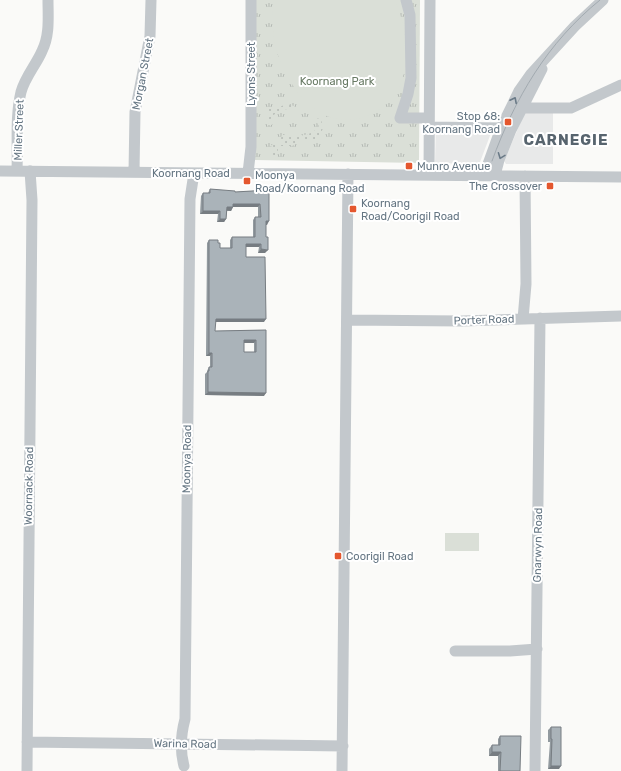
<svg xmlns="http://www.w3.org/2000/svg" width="621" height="771" font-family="Rubik,sans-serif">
<defs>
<pattern id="grass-tufts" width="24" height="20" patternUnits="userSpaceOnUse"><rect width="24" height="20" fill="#dadfd7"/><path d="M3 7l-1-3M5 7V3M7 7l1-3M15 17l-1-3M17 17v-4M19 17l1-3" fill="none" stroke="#b4b9b4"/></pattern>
<pattern id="garden-dots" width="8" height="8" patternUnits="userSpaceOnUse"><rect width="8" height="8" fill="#dadfd7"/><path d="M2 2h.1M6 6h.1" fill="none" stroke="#b4b9b4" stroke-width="1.8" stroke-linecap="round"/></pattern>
</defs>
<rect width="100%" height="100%" fill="#fafaf8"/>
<!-- built -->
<path fill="#e8e9e9" d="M525 112H553V164H506L504 161Z
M436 126 491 133 480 162 477 164 435 163Z"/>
<!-- grass -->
<path fill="url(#grass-tufts)" d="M256 0H420L419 163 255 160 254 153Z"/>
<!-- garden -->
<path fill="url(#garden-dots)" d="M287 104 294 106 296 109C287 108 275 110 270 120L272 125H268L269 108 274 109Z
M313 118 321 119 323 128 320 136 315 139 302 140 292 146H281L278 149 277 157 274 159 271 145 279 143 282 135C298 135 306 139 319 127L318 124Z"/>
<!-- pitch -->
<path fill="#dadfd7" d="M274 0H395C405 25 411 54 402 80 390 115 348 131 317 111 305 103 296 91 289 79 274 55 270 28 274 0Z
M445 533H479V551H445Z"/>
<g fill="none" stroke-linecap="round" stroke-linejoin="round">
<!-- minor -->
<path stroke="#c3c8cc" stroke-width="11" d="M406 0 410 15 411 78 408 94 400 118H429
M522 108H571L621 85
M429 127 501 128
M0 171 621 177
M17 171C18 145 15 117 21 92 25 77 36 65 42 51 50 35 48 17 48 0
M134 172 135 112 150 36 151 0
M248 173 251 147V0
M429 174 430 0
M484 175 501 128 519 91 531 74 575 26 603 0
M495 175 499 160 511 130 542 69
M523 319 526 284 525 176
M347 320 462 321 621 316
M455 651H510L537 649
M27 742 343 746
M184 766C180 751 181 734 185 719L190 199 194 173
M27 771 32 200 30 171
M342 771 348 174
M535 771 540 318"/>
<!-- tram -->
<path stroke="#a2aab0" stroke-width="1" d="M492 161C515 98 547 43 600 0"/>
</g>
<!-- wall -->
<path fill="#929a9f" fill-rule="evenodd" d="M210 189 235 192 269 190 267 225H266L265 253H258L259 247H246V257L264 322H215V331L266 330 264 396 205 395V374L207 372V371L209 367H210V356H206L207 243 209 240 218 243 220 248H230V240L232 237H253V220L255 217H258V207H233L231 211H227L226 219 224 222H217L218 214H200L201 196 203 193H208ZM244 343H254V352H244Z
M551 727 559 769H548L550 742H548V730Z
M500 736 520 771H498V756H489V749L492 745H498V739Z"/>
<!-- shaded-wall -->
<path fill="#777d82" d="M233 204H260L258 207H231Z
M227 207H233L231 211 224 210Z
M203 211H220L218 214H200Z
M220 219H226L224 222H217Z
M266 221H269L267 225H263Z
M246 244H261L259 247H244Z
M261 249 268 250 265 253H258Z
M216 319H266L264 322H213Z
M244 340H256L254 343H241Z
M209 353H212L210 356H206Z
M208 392 266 393 264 396 205 395Z
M492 752H501L498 756H489Z
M551 766H561L559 769H548Z"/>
<!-- building -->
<path fill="#aab3b9" stroke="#777d82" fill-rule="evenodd" d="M210 189 235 191V192L269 190V221H266V237H268V250L261 249V244H246V257H265L266 319H216L215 331 266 330V393L208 392V371H209V367H212V353H209V240H218V243H220V248H232V237H255V217H261L260 204H233V207H227L226 219H220V211H203V193H210ZM244 340H256V352H244Z
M551 727H561V766H551L552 739H551Z
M500 736H521L520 771H500L501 752H492V745H500Z"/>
<!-- one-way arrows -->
<defs><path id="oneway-chevron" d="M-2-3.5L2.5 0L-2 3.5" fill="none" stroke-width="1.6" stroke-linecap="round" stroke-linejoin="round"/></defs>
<g stroke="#6a7a87">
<use href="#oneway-chevron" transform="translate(514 100) rotate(-63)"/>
<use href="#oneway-chevron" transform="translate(501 156) rotate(111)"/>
</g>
<!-- markers -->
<g fill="#e4572e" stroke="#fff" stroke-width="1.5">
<rect x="504" y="118" width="8" height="8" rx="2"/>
<rect x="405" y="162" width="8" height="8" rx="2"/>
<rect x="243" y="177" width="8" height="8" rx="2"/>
<rect x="546" y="182" width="8" height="8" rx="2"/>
<rect x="349" y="205" width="8" height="8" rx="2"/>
<rect x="334" y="552" width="8" height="8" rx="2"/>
</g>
<g text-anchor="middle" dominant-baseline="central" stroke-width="4" stroke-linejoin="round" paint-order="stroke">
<!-- street labels -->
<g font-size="11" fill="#657683" stroke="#fff">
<text transform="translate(143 74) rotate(-79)">Morgan Street</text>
<text transform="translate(251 74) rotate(-90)">Lyons Street</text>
<text transform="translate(19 130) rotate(-88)">Miller Street</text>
<text x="191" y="173">Koornang Road</text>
<text transform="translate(484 320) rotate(-2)">Porter Road</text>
<text transform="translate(187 459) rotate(-89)">Moonya Road</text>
<text transform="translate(29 486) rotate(-89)">Woornack Road</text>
<text transform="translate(538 545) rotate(-89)">Gnarwyn Road</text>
<text transform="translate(185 744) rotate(1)">Warina Road</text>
</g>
<!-- park labels -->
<g font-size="11" fill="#687a64" stroke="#fff">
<text x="337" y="81">Koornang Park</text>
</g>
<!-- poi labels -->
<g font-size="11" fill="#657683" stroke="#fff" text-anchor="start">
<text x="500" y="116" text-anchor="end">Stop 68:<tspan x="500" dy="13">Koornang Road</tspan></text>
<text x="417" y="166">Munro Avenue</text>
<text x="255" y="175">Moonya<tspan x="255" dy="13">Road/Koornang Road</tspan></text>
<text x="542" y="186" text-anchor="end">The Crossover</text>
<text x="361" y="203">Koornang<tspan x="361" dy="13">Road/Coorigil Road</tspan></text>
<text x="346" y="556">Coorigil Road</text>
</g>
<!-- district labels -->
<g font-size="15" font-weight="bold" letter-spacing="1" fill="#57646e" stroke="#fff">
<text x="566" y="140">CARNEGIE</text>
</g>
</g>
</svg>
